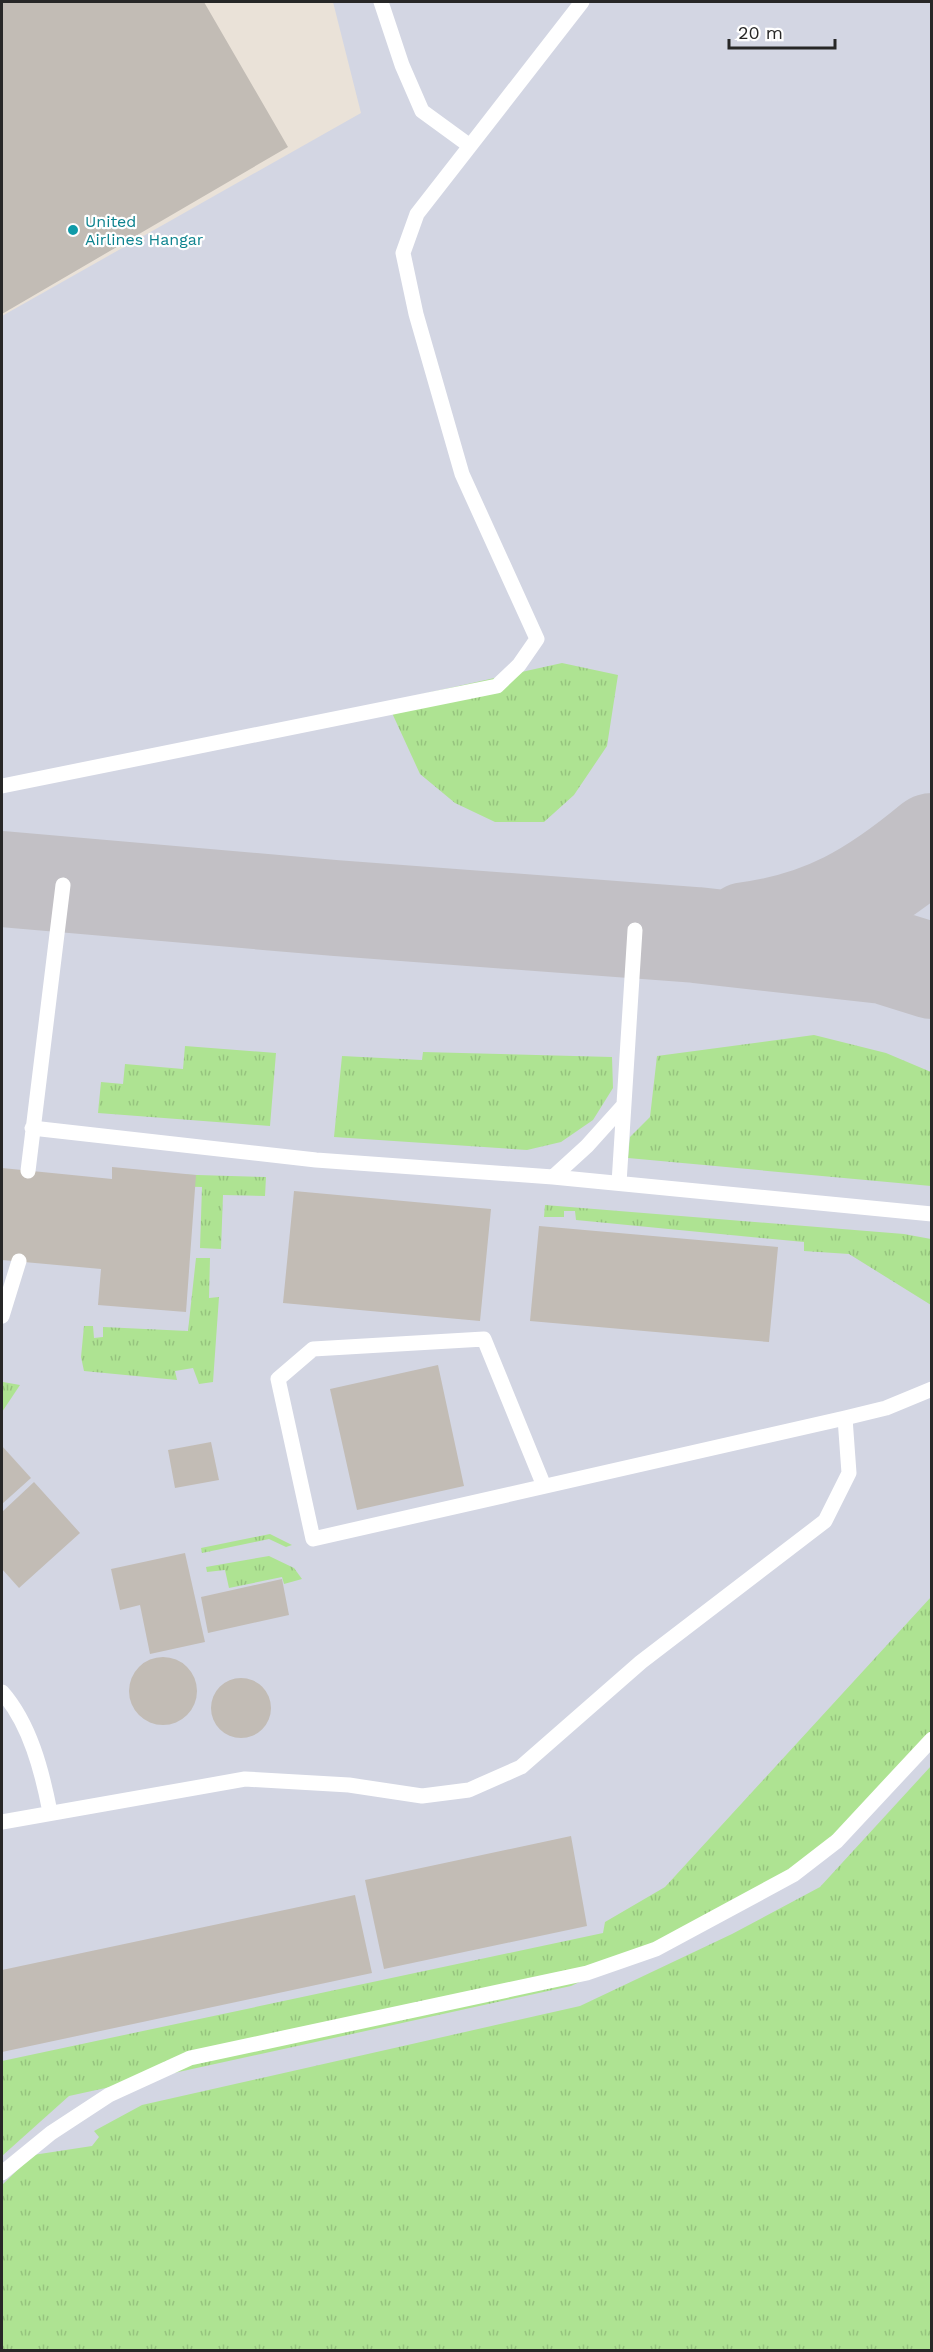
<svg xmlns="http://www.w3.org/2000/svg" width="933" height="2352" font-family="'Work Sans',sans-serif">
<defs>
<pattern id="grass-tufts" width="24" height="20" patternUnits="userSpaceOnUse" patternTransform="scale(1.5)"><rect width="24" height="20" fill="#aee392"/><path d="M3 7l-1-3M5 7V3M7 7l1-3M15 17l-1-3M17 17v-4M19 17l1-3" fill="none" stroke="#96c37e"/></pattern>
</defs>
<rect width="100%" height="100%" fill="#eae2d8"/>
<!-- airport -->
<path fill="#d3d6e3" d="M333 2H931V2350H2V316L361 113Z"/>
<!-- grass -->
<path fill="url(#grass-tufts)" d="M562 663 618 675 607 746 574 795 544 822H495L455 803 420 774 387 702Z
M814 1035 886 1053 931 1072V1186L628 1158 630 1137 650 1117 657 1056Z
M185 1046 276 1053 270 1126 98 1113 101 1082 123 1084 125 1064 183 1069Z
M423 1052 612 1057 613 1088 593 1120 561 1142 527 1150 334 1137 342 1056 422 1060Z
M131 1173 266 1177 265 1196 223 1195 221 1249 200 1248 202 1187 131 1185Z
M545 1205 904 1234 931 1239V1305L849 1254 804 1251V1242L576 1220 575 1211H564V1217H544Z
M196 1258H210L209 1298 219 1297 213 1382 199 1384 193 1368 175 1371 177 1380 84 1371 81 1357 84 1326H93L94 1338 103 1337V1327L188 1331Z
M3 1382 20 1385 2 1412V1386Z
M270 1534 292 1545 286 1547 269 1539 202 1553 201 1548Z
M269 1556 294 1568 302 1579 284 1584 282 1577 229 1588 225 1570 207 1572 206 1567Z
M931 1597V1737L814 1863 753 1900 571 1986 69 2096 2 2156V2061L603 1933 605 1922 665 1887Z
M931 1766V2350H2V2185L33 2155 92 2146 99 2137 94 2131 142 2105 580 2006 732 1934 820 1887Z"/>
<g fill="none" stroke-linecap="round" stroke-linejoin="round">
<!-- taxiway -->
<path stroke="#c2c0c5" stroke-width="96" d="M2 879 335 908 696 935 884 956 932 971
M746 930C823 920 873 890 932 841"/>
</g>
<!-- building -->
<path fill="#c2bcb5" d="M2 2H204L288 147 2 314Z
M112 1167 196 1175 186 1312 98 1305 101 1269 2 1260V1168L112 1179Z
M294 1191 491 1209 480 1321 283 1303Z
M539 1226 778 1247 769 1342 530 1321Z
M438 1365 464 1486 357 1510 330 1389Z
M211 1442 219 1480 175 1488 168 1450Z
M2 1446 31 1478 2 1504Z
M34 1482 80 1533 19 1588 2 1569V1512Z
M185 1553 205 1642 150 1654 140 1605 120 1610 111 1569Z
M282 1579 289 1615 208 1633 201 1597Z
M129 1691a34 34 0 1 1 68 0a34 34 0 1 1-68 0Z
M211 1708a30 30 0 1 1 60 0a30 30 0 1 1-60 0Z
M571 1836 587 1926 384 1969 365 1880Z
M355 1895 372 1973 2 2052V1970Z"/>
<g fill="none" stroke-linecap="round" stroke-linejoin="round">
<!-- lane -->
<path stroke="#fff" stroke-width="15" d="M470 146 582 2
M2 786 497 686 519 665 537 639 462 474 416 314 403 253 417 214 470 146 422 111 402 65 381 2
M32 1128 316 1160 553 1177 587 1146 623 1106
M28 1171 63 885
M553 1177 932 1214
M619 1183 635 930
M2 1316 19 1261
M544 1486 484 1339 313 1349 278 1379 313 1539 845 1418 886 1408 932 1389
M2 1692C30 1724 42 1771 50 1812
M2 1822 245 1779 349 1785 422 1796 469 1790 521 1767 641 1662 825 1521 849 1473 845 1418
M2 2173 51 2133 109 2095 190 2058 587 1973 656 1949 793 1875 837 1841 932 1739"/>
</g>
<!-- markers -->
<circle fill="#0f9aa8" stroke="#fff" stroke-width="2" cx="73" cy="230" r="6"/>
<g text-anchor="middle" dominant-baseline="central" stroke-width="4.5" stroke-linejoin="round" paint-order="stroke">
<!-- culture labels -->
<g font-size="16" fill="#0d838f" stroke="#fff" text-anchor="start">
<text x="85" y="221">United<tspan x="85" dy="18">Airlines Hangar</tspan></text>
</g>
</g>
<!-- border -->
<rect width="933" height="2352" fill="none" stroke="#272727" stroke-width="6"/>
<!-- scale -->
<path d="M729 39v9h106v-9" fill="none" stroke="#272727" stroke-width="3"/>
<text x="738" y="39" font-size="18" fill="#272727" stroke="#ffffff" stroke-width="4.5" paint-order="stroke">20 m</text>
</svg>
